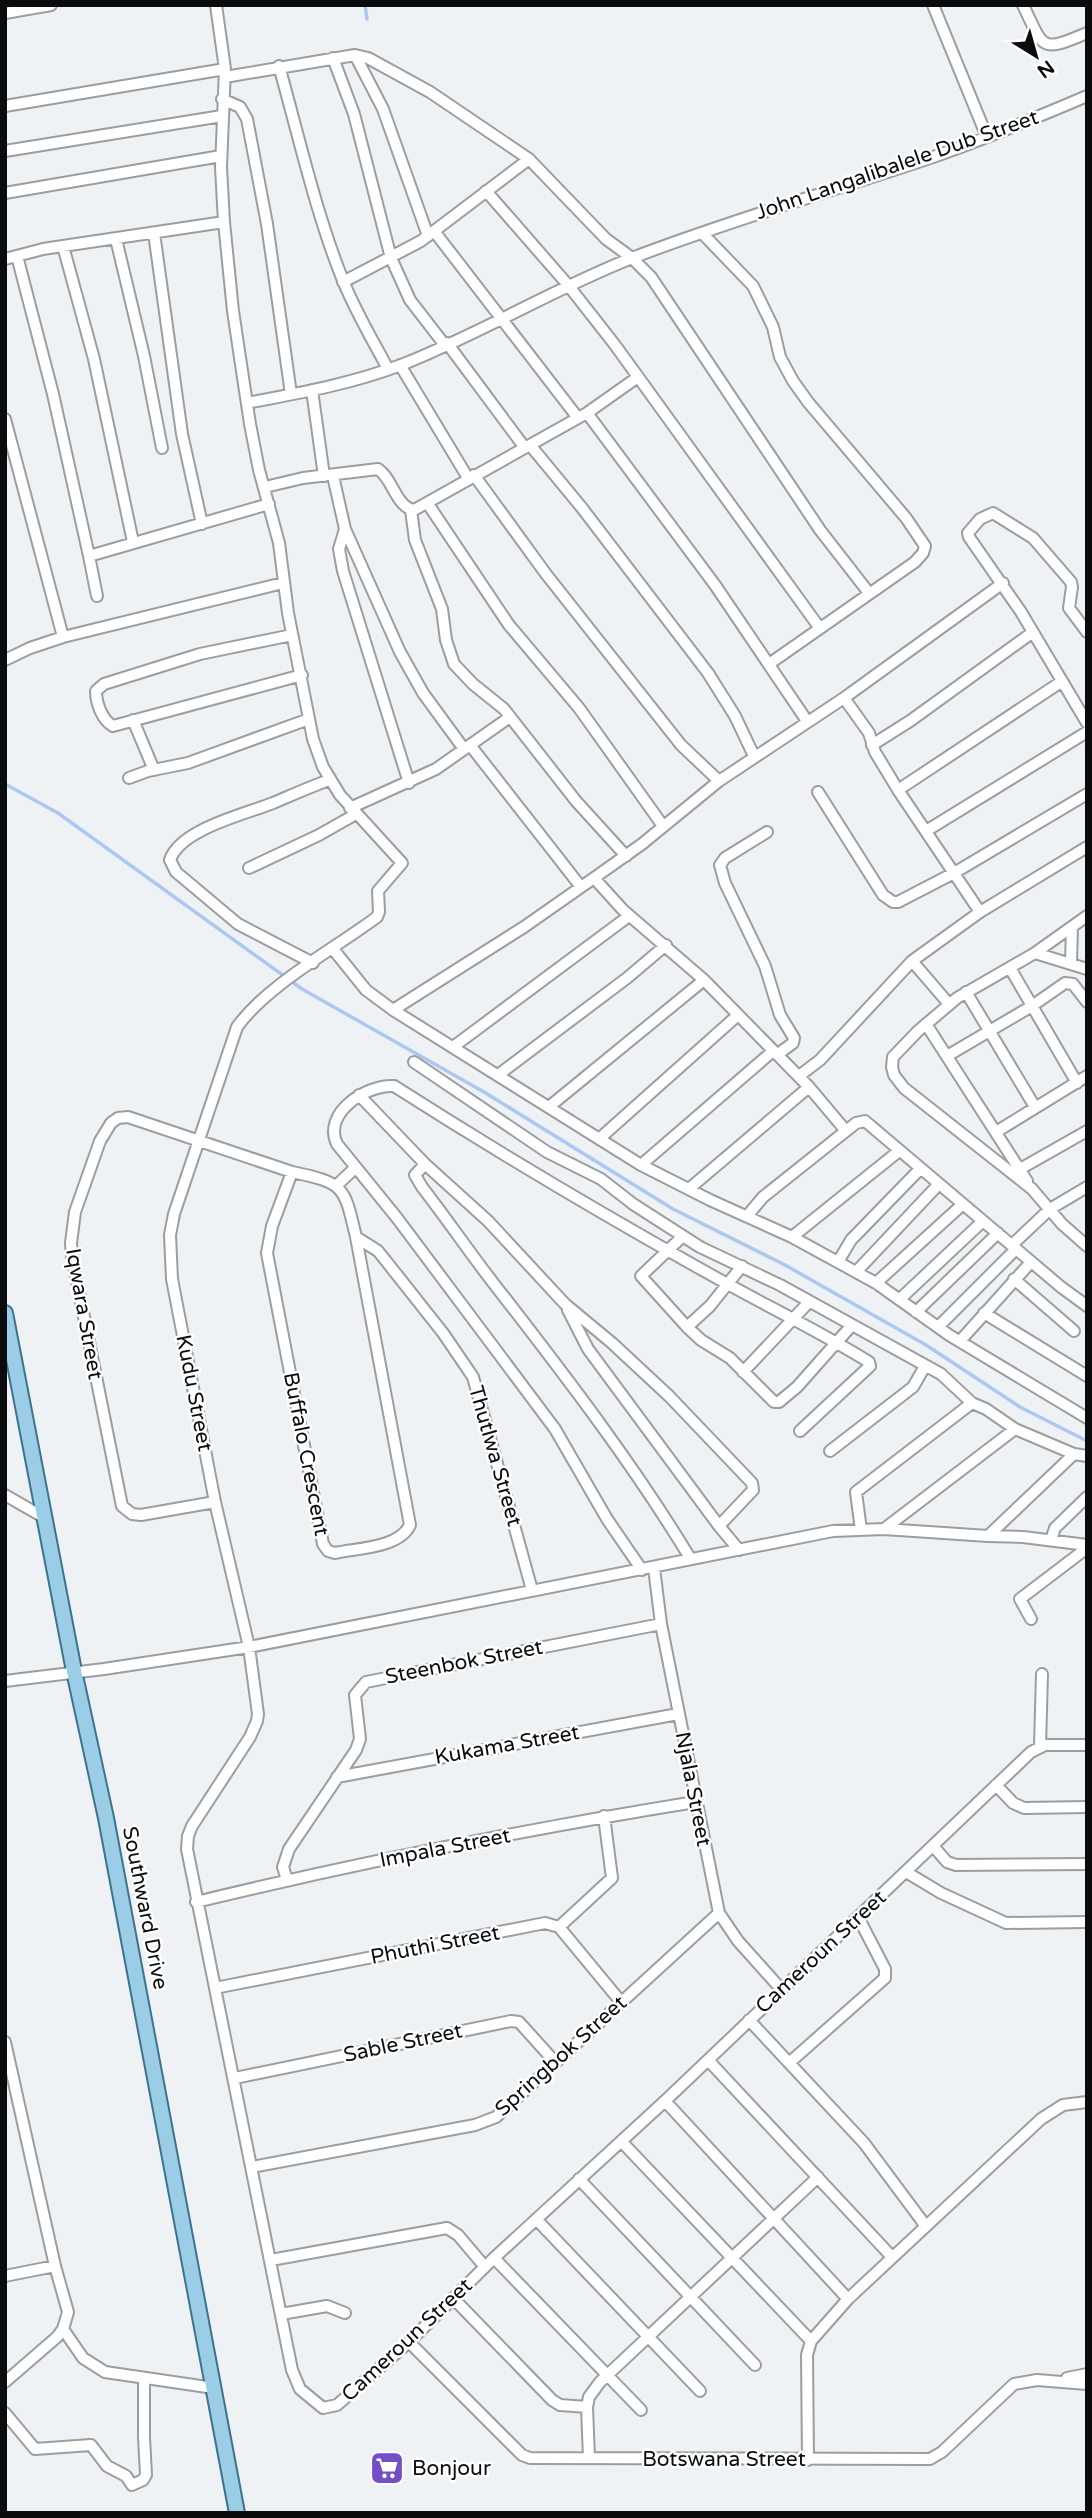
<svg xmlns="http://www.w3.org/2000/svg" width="1092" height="2518" font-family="'Varela Round',sans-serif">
<rect width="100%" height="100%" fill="#eff2f5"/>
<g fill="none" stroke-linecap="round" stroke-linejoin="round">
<!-- stream -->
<path stroke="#acc8f1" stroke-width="3.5" d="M365 5 367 19
M5 784 58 813 302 989 484 1092 673 1209 785 1265 926 1345 1020 1407 1087 1441"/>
<!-- minor casing -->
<g stroke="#9b9ea1" stroke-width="14">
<path id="minor" d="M216 5 225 69 221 167 224 222 233 311 250 424 259 470 279 543 288 613 313 739 323 767 340 795 402 863 378 891 379 912 377 917C334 949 267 985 237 1027L174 1214 170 1235 172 1279 215 1502 249 1647 258 1714 257 1721 250 1737 192 1826 188 1836 187 1849 292 2370 300 2389 323 2408 337 2405 409 2342 494 2258 665 2101 1031 1752 1045 1745H1087
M933 5 987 137
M1023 5C1044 49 1040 53 1087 33
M5 13 51 5
M355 55 383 109 428 236
M333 58 354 114 391 258 410 300 444 344
M279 66C299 137 315 210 342 278 354 309 372 339 388 369
M225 77 355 55 368 58 430 92 529 159 606 239 632 258 651 277 820 530 869 593
M222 99 240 107 247 119 267 224 291 394
M5 106 225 69
M5 151 222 116
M486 191 568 285 615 345 819 627
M5 193 221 156
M434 231 578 418
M154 233 182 434 202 524
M702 233 753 286 773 327 780 357 793 381 808 402 906 518 925 546 923 553 915 562 769 664
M116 239 144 356 162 448
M63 246 94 359 133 542
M17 256 53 394 89 556
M5 259 43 249 224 222
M343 282 421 241 529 159
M447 343 525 448
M400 365 468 478
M638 377 587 413 715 585 807 721
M312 390 324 476
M247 403C299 393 351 384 401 365 480 334 553 289 632 258 733 219 837 190 939 155 989 137 1038 117 1087 96
M5 419 63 637
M530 445 582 508 708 673 735 716 754 756
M474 475 546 574 681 745 719 781
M333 476 345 529 400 652 423 693 464 749
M265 487 303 478 378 469C393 479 396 507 414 510L587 413
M428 504 509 625 579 708 663 826
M411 510 415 540 442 609 446 640 454 664 473 684 504 709 576 801 626 856
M345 529 339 549 343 571 409 783
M97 596 89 556 269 504
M1087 632 1069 608 1072 587 1071 582 1033 538 993 513 980 519 968 533 969 537 1021 612 1087 723
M292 635 200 654 104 684 96 691C96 703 102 720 113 726L302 675
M5 660 30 648 63 637 283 583
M844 698 869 733 875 752 898 790 980 912
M133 720 154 770
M470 745 581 887
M872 745 910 721 1033 632
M129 778 148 771 188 763 309 719
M898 790 1061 682
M818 792 883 895 893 902H898L954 873 1087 794
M350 808 436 769 510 717
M926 831 1087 732
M767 832 725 858 720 865 725 883 765 966 780 1015 794 1038 793 1043 778 1054
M249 868 319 835 356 814
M594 878 623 910 704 980 809 1087 690 1188
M1087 916 1035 953 957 998 918 1031 893 1057 892 1067 894 1075 904 1088 1032 1189 1062 1224 1087 1246
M333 949 366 990 393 1010 641 1165 710 1200 792 1237 876 1283 949 1335 1087 1418
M1035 953 1087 969
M912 961 949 1004
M313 963 238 924 176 872 170 860C180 829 246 814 273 803 292 795 310 787 329 780
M1071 963 1072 927
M1010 968 1077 1083
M966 992 1035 1107
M393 1010 524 927 594 878 642 844 719 781 844 698 1003 583
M926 1024 1027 1181
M453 1047 629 916
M947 1056 1032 1006 1065 983 1073 984 1087 1002
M414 1062 547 1152 601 1179 633 1204 700 1247 780 1285 941 1374 972 1403 986 1409 1015 1429 1074 1454 1087 1456
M498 1075 627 978 666 945
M799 1076 820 1060 912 961 980 912 1087 847
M809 1087 846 1131
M359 1095 425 1164 488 1221 565 1304 612 1343 669 1396 752 1483 753 1490 719 1526 739 1550
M550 1106 704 980
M996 1132 1087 1076
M599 1139 738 1015
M425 1164 415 1175 422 1187C450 1223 476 1262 505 1298 570 1382 635 1467 690 1558
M641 1165 773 1051
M1020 1169 1087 1131
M337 1185 355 1168
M748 1215 763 1197 856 1123 865 1121 1061 1287 1087 1306
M683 1236 641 1276 687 1327
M356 1237 378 1251 386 1261 443 1333 473 1377 532 1590
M792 1237 899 1151
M1012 1245 1050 1209 1087 1187
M838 1262 851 1240 920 1169
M742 1266 710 1306 687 1327 701 1340 730 1358 774 1402H779L797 1387 852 1325
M856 1272 939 1184
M1014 1279 1074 1331
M876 1283 963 1204
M900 1299 983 1221
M568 1310 588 1349 719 1526
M916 1312 998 1233
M984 1313 1087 1376
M938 1327 1016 1249
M960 1341 1031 1262
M743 1372 809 1302
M830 1451 913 1387 925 1366
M5 1495 45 1518
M215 1502 141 1515 132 1514 122 1506 72 1257 71 1243 75 1212 100 1141 111 1123 118 1118 128 1117 292 1172C345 1183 344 1186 356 1237L410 1525C399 1548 358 1548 335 1553L328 1551 323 1544 267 1253 272 1226 292 1172
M884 1529 1015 1429
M861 1530 856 1492 972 1403
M988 1536 1023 1537 1087 1545
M1051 1540 1055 1528 1087 1497
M654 1568 661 1624 719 1913 738 1941 781 1989
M642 1570 607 1519 555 1429 397 1218 337 1144C322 1113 367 1084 394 1086 496 1151 600 1213 706 1272 760 1303 816 1329 869 1362L870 1366 800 1431
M1031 1619 1020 1599 1087 1548
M5 1681 104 1669 249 1647 833 1531 884 1529 988 1536 1074 1454
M1040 1746 1042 1674
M337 1777 678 1714
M996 1785 1013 1803 1024 1808 1087 1807
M934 1847 947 1862 956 1865 1087 1864
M906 1872 941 1893 1006 1923 1087 1922
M287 1880 283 1867 289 1849 356 1750 360 1739 355 1695 366 1682 661 1624
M196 1902C361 1862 528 1829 695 1802
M559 1927 612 1878 604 1816
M215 1988 545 1923 559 1927 621 2002
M749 2020 864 2143 925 2225
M5 2042 55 2266 68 2312 63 2329 57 2337 5 2382
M708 2060 892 2257
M789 2063 885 1978V1969L858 1917
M235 2078 511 2021 519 2022 555 2062
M665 2101 848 2299
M621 2141 811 2341
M252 2167 475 2125 496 2117 719 1913
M579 2179 755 2365
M536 2219 700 2391
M494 2258 641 2410
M271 2260 447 2228 458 2235 485 2267
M5 2276 55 2266
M453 2298 552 2400 560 2405 587 2407 589 2458
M281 2314 327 2306 345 2313
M63 2329 83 2358 105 2372 214 2388
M409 2342 522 2455 530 2458 930 2459 942 2452 1014 2384 1037 2380 1087 2384
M1067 2378 1087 2374
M587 2407 589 2397 600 2382 818 2177
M5 2413 35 2449 91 2445 107 2466 126 2476 132 2485 143 2480 146 2475 144 2437V2378
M808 2460 807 2355 811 2341 848 2299 1041 2119 1063 2105 1087 2102"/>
</g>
<!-- major casing -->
<g stroke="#3e738f" stroke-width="18">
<path id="major" d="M5 1313 74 1671 106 1818 237 2513"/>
</g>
<!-- minor -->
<use href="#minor" stroke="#fff" stroke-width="10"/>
<!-- major -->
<use href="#major" stroke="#9ccde6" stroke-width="14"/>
</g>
<!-- icons -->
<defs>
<g id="supermarket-square" transform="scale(1.75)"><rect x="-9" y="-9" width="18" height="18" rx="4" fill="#734ec7" stroke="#fff"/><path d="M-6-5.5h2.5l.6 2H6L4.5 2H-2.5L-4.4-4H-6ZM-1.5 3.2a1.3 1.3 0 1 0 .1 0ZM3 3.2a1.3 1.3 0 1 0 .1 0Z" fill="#fff"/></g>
</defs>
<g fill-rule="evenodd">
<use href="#supermarket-square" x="387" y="2468"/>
</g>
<g text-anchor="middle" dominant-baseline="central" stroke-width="5" stroke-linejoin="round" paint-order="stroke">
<!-- street labels -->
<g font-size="21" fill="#0a0b0c" stroke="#fff">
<text transform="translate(897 165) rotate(-19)">John Langalibalele Dub Street</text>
<text transform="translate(84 1314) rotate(80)">Iqwara Street</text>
<text transform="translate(194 1393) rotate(79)">Kudu Street</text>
<text transform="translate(306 1454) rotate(79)">Buffalo Crescent</text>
<text transform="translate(495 1456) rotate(74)">Thutlwa Street</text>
<text transform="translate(464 1662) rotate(-11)">Steenbok Street</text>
<text transform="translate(507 1745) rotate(-10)">Kukama Street</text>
<text transform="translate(693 1789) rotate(79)">Njala Street</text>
<text transform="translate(445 1848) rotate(-11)">Impala Street</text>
<text transform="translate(145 1908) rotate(79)">Southward Drive</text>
<text transform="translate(435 1945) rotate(-11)">Phuthi Street</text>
<text transform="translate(821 1952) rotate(-43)">Cameroun Street</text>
<text transform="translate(403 2043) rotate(-12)">Sable Street</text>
<text transform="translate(561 2056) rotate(-42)">Springbok Street</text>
<text transform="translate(407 2340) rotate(-43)">Cameroun Street</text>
<text x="724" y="2459">Botswana Street</text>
</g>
<!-- poi labels -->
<g font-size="21" fill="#0a0b0c" stroke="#fff" text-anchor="start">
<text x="412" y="2468">Bonjour</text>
</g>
</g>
<!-- border -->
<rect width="1092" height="2518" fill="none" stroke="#0a0b0c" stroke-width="14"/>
<!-- north arrow -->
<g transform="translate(1036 56) rotate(143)" stroke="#ffffff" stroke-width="5" paint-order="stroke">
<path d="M0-5L12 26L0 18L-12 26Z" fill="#0a0b0c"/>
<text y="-10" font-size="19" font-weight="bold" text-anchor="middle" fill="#0a0b0c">N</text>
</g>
</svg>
